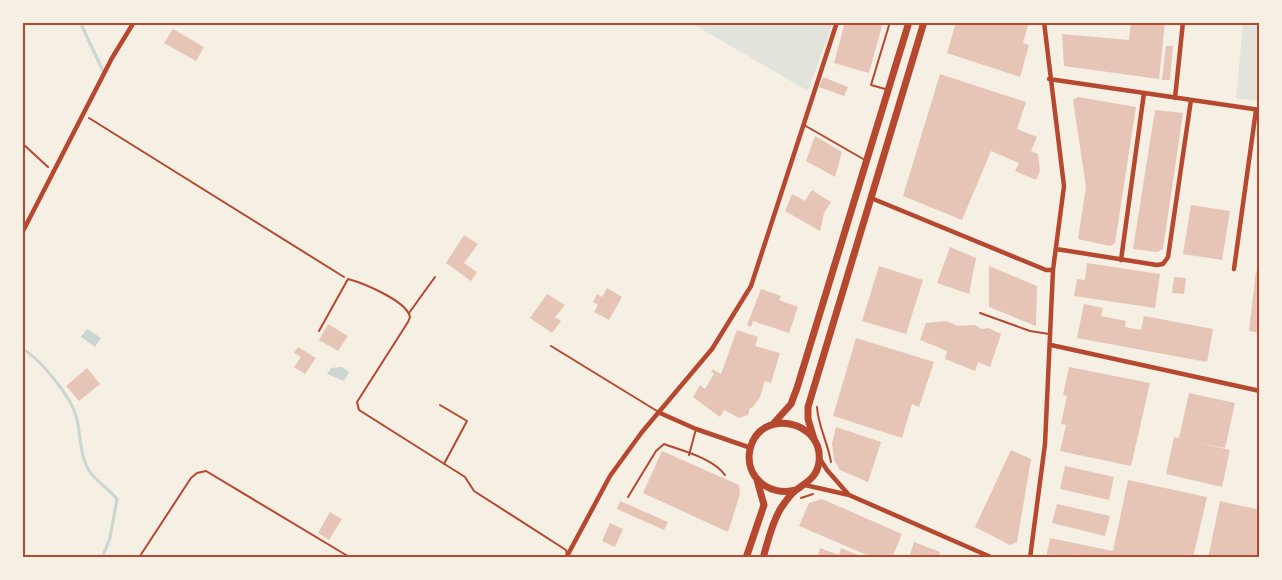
<svg xmlns="http://www.w3.org/2000/svg" width="1282" height="580" font-family="Karla,sans-serif">
<rect width="100%" height="100%" fill="#f6efe4"/>
<!-- green -->
<path fill="#e2e4dc" d="M691 23H833L808 91Z
M1243 23H1259V101L1236 98Z"/>
<!-- water -->
<path fill="#c9d6d2" d="M87 329 101 338 95 347 81 337Z
M342 367 349 372 344 381 327 374 331 368Z"/>
<g fill="none" stroke-linecap="round" stroke-linejoin="round">
<!-- stream -->
<path stroke="#c9d6d2" stroke-width="3" d="M80 22 104 73
M22 349C39 357 69 395 75 413 82 432 78 454 90 472 96 481 109 489 117 499L110 538 102 558"/>
</g>
<!-- building -->
<path fill="#e6c5b7" d="M845 22H883L869 73 834 63Z
M956 22H1029L1023 43 1029 45 1020 77 947 53Z
M1131 22H1165L1159 79 1064 66 1062 34 1129 40Z
M173 29 204 47 196 61 164 43Z
M1166 46H1173L1170 80H1162Z
M940 74 1026 102 1017 129 1037 137 1031 151 1038 154 1040 171 1036 180 1015 171 1019 163 991 151 962 220 903 196Z
M823 77 848 87 844 96 819 87Z
M1078 97 1136 107 1115 243 1110 246 1078 239 1086 187 1073 100Z
M1155 110 1183 113 1163 249 1157 252 1133 249Z
M815 136 842 152 835 177 806 161Z
M812 190 831 202 824 213 820 231 785 211 792 194 805 201Z
M1191 205 1230 211 1222 260 1183 254Z
M464 235 478 244 464 263 477 272 471 281 446 263Z
M950 247 976 258 969 294 937 283Z
M1087 263 1160 274 1155 308 1074 296 1077 279 1085 280Z
M879 266 923 280 906 334 862 321Z
M989 266 1037 286 1036 326 989 307Z
M1256 271H1260V333L1249 331Z
M1174 277 1186 278 1184 294 1172 293Z
M607 288 622 297 609 320 594 312 598 305 593 302 597 294 602 297Z
M761 289 781 296 779 300 798 307 789 333 753 321 751 327 747 325Z
M547 294 565 305 555 317 561 321 552 333 530 318Z
M1084 304 1103 308 1101 316 1126 321 1125 327 1141 330 1144 316 1213 329 1207 362 1077 338Z
M946 321 958 326 975 325 982 329 989 328 1001 334 990 367 978 362 975 371 945 359 947 351 920 340 926 323Z
M328 324 348 336 338 351 319 340Z
M737 330 758 337 755 346 780 353 771 383 765 381 760 397 753 407 750 408 748 415 739 418 724 410 720 417 693 397 700 385 705 389 714 374 711 372 713 369 721 374Z
M856 338 934 362 919 407 912 404 902 438 833 416Z
M298 347 316 358 305 374 294 367 301 357 294 353Z
M1069 367 1150 383 1131 466 1060 451 1066 425 1061 424 1067 396 1063 395Z
M87 368 100 384 79 401 66 386Z
M1189 393 1235 403 1225 448 1199 443 1230 450 1222 487 1166 474 1174 437 1179 438Z
M836 427 881 442 868 482 840 470 834 460 832 443Z
M1011 450 1031 459 1017 542 1010 545 975 527Z
M662 451 739 485 740 494 728 532 643 493Z
M1065 466 1114 477 1109 500 1060 489Z
M1128 480 1207 497 1193 558H1046L1050 538 1113 551Z
M822 499 902 534 892 558H874L799 526 809 503Z
M620 501 668 522 664 530 617 509Z
M1220 501 1260 510V558H1208Z
M1057 504 1110 516 1105 536 1052 523Z
M330 512 342 519 329 540 318 533Z
M610 523 623 529 615 547 602 541Z
M914 542 940 552 938 558H909Z
M820 548 839 555 841 548 865 558H817Z"/>
<g fill="none" stroke-linecap="round" stroke-linejoin="round">
<!-- path -->
<path stroke="#b5482f" stroke-width="2" d="M89 118 344 277
M22 143 48 167
M817 407C818 426 828 443 831 462
M801 498 813 494"/>
<!-- service -->
<path stroke="#b5482f" stroke-width="2" d="M885 89 871 85 890 22
M804 125 865 160
M409 313 435 277
M980 313 1030 331 1049 334
M319 331 348 279C363 283 407 301 410 317L408 322 357 402 359 410 465 477 474 491 566 550 567 555 574 558
M551 346 657 411
M440 405 467 421 444 464
M689 455 696 429
M628 497 656 451 664 444C683 451 713 458 725 475
M131 557 140 556 191 478 197 473 206 471 351 558"/>
<!-- minor -->
<path stroke="#b5482f" stroke-width="4.5" d="M1049 79 1260 110
M1175 98 1183 22
M871 198 1046 270H1053
M22 233 112 58 134 22
M1056 249 1157 265 1163 264 1168 257 1191 100
M1121 260 1144 93
M1234 269 1256 110
M1051 345 1260 391
M660 413 696 429 751 448
M820 459 827 470 848 494
M805 485 849 495 993 558
M566 558 610 476 642 432 712 349 751 286 837 22
M1030 558 1045 444 1053 270 1064 186 1044 22"/>
<!-- primary -->
<path stroke="#b5482f" stroke-width="7" d="M773 424 791 404 797 388 909 22
M814 439 808 419V407L924 22
M746 558 764 505 757 480
M763 558C768 541 772 522 781 508 785 502 791 494 796 490 807 482 817 477 819 462 824 420 760 407 750 449 744 478 770 497 796 490"/>
</g>
<!-- border -->
<rect width="1282" height="580" fill="none" stroke="#f6efe4" stroke-width="48"/>
<rect x="24" y="24" width="1234" height="532" fill="none" stroke="#b5482f" stroke-width="2"/>
</svg>
